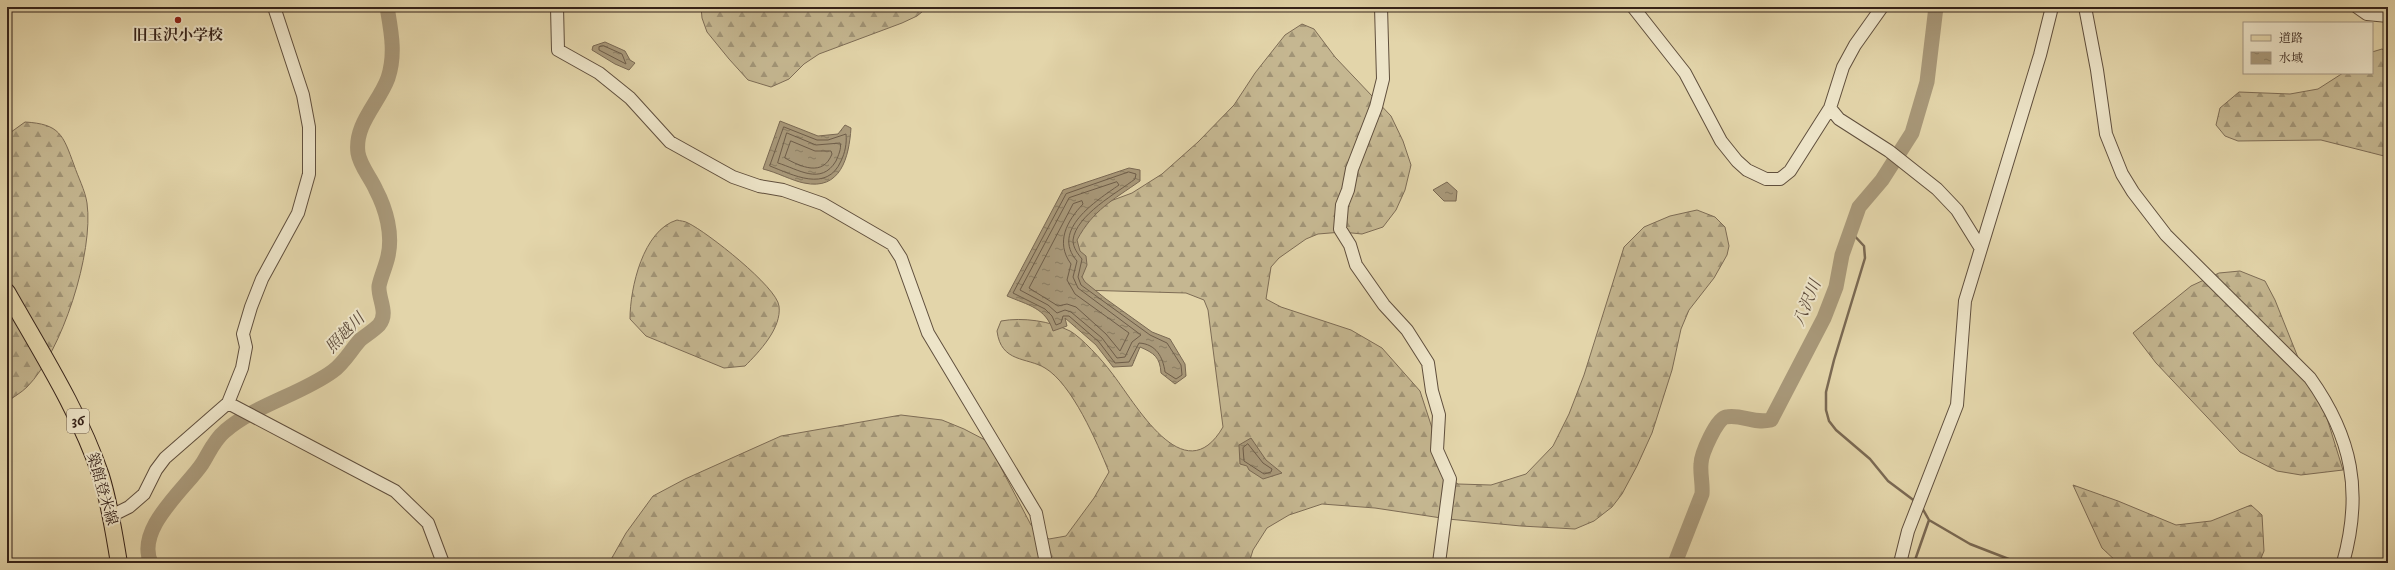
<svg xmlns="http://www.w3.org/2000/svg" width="2395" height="570" font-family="'IM FELL DW Pica','Noto Serif JP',serif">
<defs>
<pattern id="forest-firs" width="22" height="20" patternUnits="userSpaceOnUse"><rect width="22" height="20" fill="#c5b791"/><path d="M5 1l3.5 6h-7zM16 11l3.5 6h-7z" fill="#a19476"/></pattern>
<pattern id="water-ripples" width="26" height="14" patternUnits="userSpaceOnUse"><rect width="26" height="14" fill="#a89879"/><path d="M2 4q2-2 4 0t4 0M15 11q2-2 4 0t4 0" fill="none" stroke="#8a7c62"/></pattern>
</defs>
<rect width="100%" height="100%" fill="#e3d5aa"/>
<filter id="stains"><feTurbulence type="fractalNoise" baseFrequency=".005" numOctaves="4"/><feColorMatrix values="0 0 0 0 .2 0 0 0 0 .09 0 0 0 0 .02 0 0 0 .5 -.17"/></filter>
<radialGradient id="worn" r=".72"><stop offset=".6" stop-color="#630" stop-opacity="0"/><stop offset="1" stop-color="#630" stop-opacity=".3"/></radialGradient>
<!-- forest -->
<path fill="url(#forest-firs)" stroke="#7d6c55" d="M701 7H928L917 16 902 23 819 54 804 64 789 79 771 87 748 80 729 59 707 32 702 18Z
M1302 24 1314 29 1335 57 1391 116 1403 141 1411 165 1405 190 1396 210 1383 227 1362 234 1342 232 1318 234 1306 239 1279 258 1271 267 1266 299 1281 307 1351 330 1382 348 1420 391 1448 477 1458 484 1491 485 1526 474 1553 446 1569 414 1584 375 1624 247 1644 227 1670 216 1697 210 1715 217 1725 227 1729 246 1727 255 1714 278 1689 310 1681 329 1672 370 1652 433 1637 466 1622 494 1612 507 1594 521 1575 529 1521 526 1448 519 1375 508 1322 504 1289 515 1267 528 1253 550 1249 563H609L626 533 653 496 685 479 781 436 901 415 942 420 964 429 987 441 1031 525 1049 539 1066 536 1094 498 1109 472C1097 442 1072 384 1045 368 1027 357 1001 363 997 331L1001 321C1023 317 1050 321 1070 331 1081 337 1103 361 1111 372 1135 402 1184 494 1223 427L1208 310 1204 300 1186 293 1080 290 1059 244 1105 203 1132 193 1162 174 1198 142 1234 105 1255 73 1285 35Z
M2382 49 2388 52V157L2321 140 2238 141 2225 136 2216 125 2220 108 2239 92 2290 94 2318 89 2343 73H2372V52Z
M25 122C60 124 63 135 74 165 78 177 85 190 87 203 94 252 62 352 27 387 21 393 13 397 7 402V135Z
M677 220C680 221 685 221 688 223 707 232 777 287 779 306 782 328 759 352 745 366L724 368 646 336 630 319C630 288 643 230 677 220Z
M2240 271 2265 281 2275 300 2309 385 2326 415 2343 470 2301 475 2277 471 2240 452 2156 363 2133 333 2191 286 2219 273Z
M2073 485 2118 501 2176 525 2211 521 2251 505 2262 515 2264 551 2259 563H2118L2102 548Z"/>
<!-- water -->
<path fill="url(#water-ripples)" stroke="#7a6953" d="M605 42 625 51 630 60 635 63 629 70 615 64 592 50 593 46Z
M780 121 818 136 838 134 845 125 851 128C849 157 841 191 804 183 793 181 776 172 763 169Z
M1129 168 1140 170V181C1113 200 1093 210 1077 240L1080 251 1086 256 1087 265 1082 277 1085 282 1106 299 1152 332 1170 339 1185 364 1186 376 1175 384 1161 373C1160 357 1154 353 1140 347L1132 366 1113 367 1096 345 1065 318 1067 326 1053 331C1046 308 1028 305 1007 296L1063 190Z
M1447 182 1457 191 1456 201H1444L1433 190Z
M1251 438 1266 460 1282 473 1263 479 1249 470 1247 466 1240 464 1239 445Z"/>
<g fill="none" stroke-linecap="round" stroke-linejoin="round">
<!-- shore -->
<path stroke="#6e5d49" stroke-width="1" d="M604 46 622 54 626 64 599 50V47Z
M784 127 817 140H828L846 134C847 143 845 153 841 161 827 193 793 175 770 166Z
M787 133 816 145 840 143C842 148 838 156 836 161 821 186 798 169 778 163Z
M791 141 815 151H831L832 154C823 177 801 167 785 158Z
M1129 172 1136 174 1135 179C1117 193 1076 215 1073 240 1073 248 1078 254 1082 259L1078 277 1081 285 1150 335 1167 343 1181 365 1182 375 1176 379 1165 372C1163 357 1156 344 1139 343L1129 362 1115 363 1099 342 1069 316H1063L1061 323 1056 325 1052 316 1045 309 1013 293 1066 194Z
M1117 182 1119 185C1096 201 1050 230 1077 261L1073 277 1078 288 1141 335 1132 342 1125 357 1117 358 1102 338 1071 312 1065 310 1057 313 1048 305 1020 290 1069 198Z
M1082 201 1083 204C1067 221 1055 242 1071 264L1067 280 1075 294 1129 333 1120 351 1106 334 1076 307 1067 304 1058 306 1029 288 1073 204Z
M1248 444 1263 463 1272 469 1271 472 1264 474 1244 461 1243 448Z"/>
<!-- stream -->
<path stroke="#7a6953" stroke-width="2.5" d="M1850 231 1864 246 1865 258 1834 360 1826 392V410L1829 421 1836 430 1870 459 1888 481 1916 502
M1921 506 1929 520 1970 544 2019 563
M1914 563 1929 520"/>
<!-- river -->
<path stroke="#a89879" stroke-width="15" d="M151 563C135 529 185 489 202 464 209 453 214 440 225 431 255 405 302 394 333 371 344 363 351 350 360 340 366 335 373 331 379 325 389 313 378 299 379 286 381 276 386 266 388 256 393 234 386 209 376 190 371 178 360 166 358 153 354 124 379 103 388 78 396 54 391 31 387 7
M1675 563 1702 494C1703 484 1700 474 1701 464 1701 454 1717 418 1726 417 1742 414 1753 424 1771 420L1824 318 1836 287 1842 255 1859 207 1882 180 1912 133 1927 82 1936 7"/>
<!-- minor casing -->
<g stroke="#604f3d" stroke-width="14">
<path id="minor" d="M557 7 558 50 599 73 630 98 670 142 733 177 759 186 783 190 823 204 892 244 901 258 928 333 1036 513 1046 563
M1381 7 1383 79 1376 107 1352 169 1348 190 1342 205 1340 229 1350 245 1356 265 1384 305 1407 330 1428 363 1432 391 1439 415 1437 450 1450 479 1439 563
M1633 7 1685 73 1721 141 1737 161 1747 170 1766 179H1780L1790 171 1830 108 1843 67 1855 45 1882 7
M2085 7 2097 70 2106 134 2122 174 2133 192 2166 235 2310 378C2352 437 2363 492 2343 563
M2357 7 2367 14 2388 16
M1830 108 1839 119 1889 151 1937 189 1957 210 1980 247
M228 403 395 491 428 523 443 563
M111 516 129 507 144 494 156 470 165 458 228 403 242 368 246 347 243 334 251 307 262 279 298 213 309 174V127L303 95 274 7
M1900 563 1908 531 1957 405 1965 301 2040 55 2052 7"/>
</g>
<!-- major casing -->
<g stroke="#352219" stroke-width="18">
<path id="major" d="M7 292C41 352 79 411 101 476 110 505 114 534 119 563"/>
</g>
<!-- minor -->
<use href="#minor" stroke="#ede4c8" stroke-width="12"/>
<!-- major -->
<use href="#major" stroke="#e3d5aa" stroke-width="16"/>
</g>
<!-- markers -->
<circle fill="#8f2418" stroke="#ede4c8" stroke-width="1.5" cx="178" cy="20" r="4"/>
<g text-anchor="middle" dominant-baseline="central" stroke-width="4" stroke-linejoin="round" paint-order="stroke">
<!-- shield labels -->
<rect fill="#ede4c8" stroke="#6c5c4e" stroke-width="1" x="67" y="409" width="22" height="24" rx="3"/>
<g font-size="14" font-weight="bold" fill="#352219">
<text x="78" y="421">36</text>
</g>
<!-- poi labels -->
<g font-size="15" font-weight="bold" fill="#352219" stroke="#ede4c8">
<text x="178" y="35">旧玉沢小学校</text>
</g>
<!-- street labels -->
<g font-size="15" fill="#352219" stroke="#ede4c8">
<text transform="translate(102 489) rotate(74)">築館登米線</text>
</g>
<!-- water labels -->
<g font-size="16" font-style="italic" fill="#5d4b3b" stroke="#ede4c8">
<text transform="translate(1807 303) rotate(-68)">八沢川</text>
<text transform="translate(345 333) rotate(-46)">照越川</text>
</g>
</g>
<!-- margin -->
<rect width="2395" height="570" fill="none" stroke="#e3d5aa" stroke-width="24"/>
<rect x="8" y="8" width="2379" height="554" fill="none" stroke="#352219" stroke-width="2"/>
<rect x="12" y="12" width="2371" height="546" fill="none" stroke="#352219"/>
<!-- legend -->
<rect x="2243" y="22" width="130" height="52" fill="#ede4c8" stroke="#a39682"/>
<rect x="2251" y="35" width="20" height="6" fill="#e3d5aa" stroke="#a39682"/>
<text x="2279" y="42" font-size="12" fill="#352219">道路</text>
<rect x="2251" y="52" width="20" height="12" fill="url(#water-ripples)" stroke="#a39682"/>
<text x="2279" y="62" font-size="12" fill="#352219">水域</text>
<rect width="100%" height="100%" filter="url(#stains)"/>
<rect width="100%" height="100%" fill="url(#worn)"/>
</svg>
